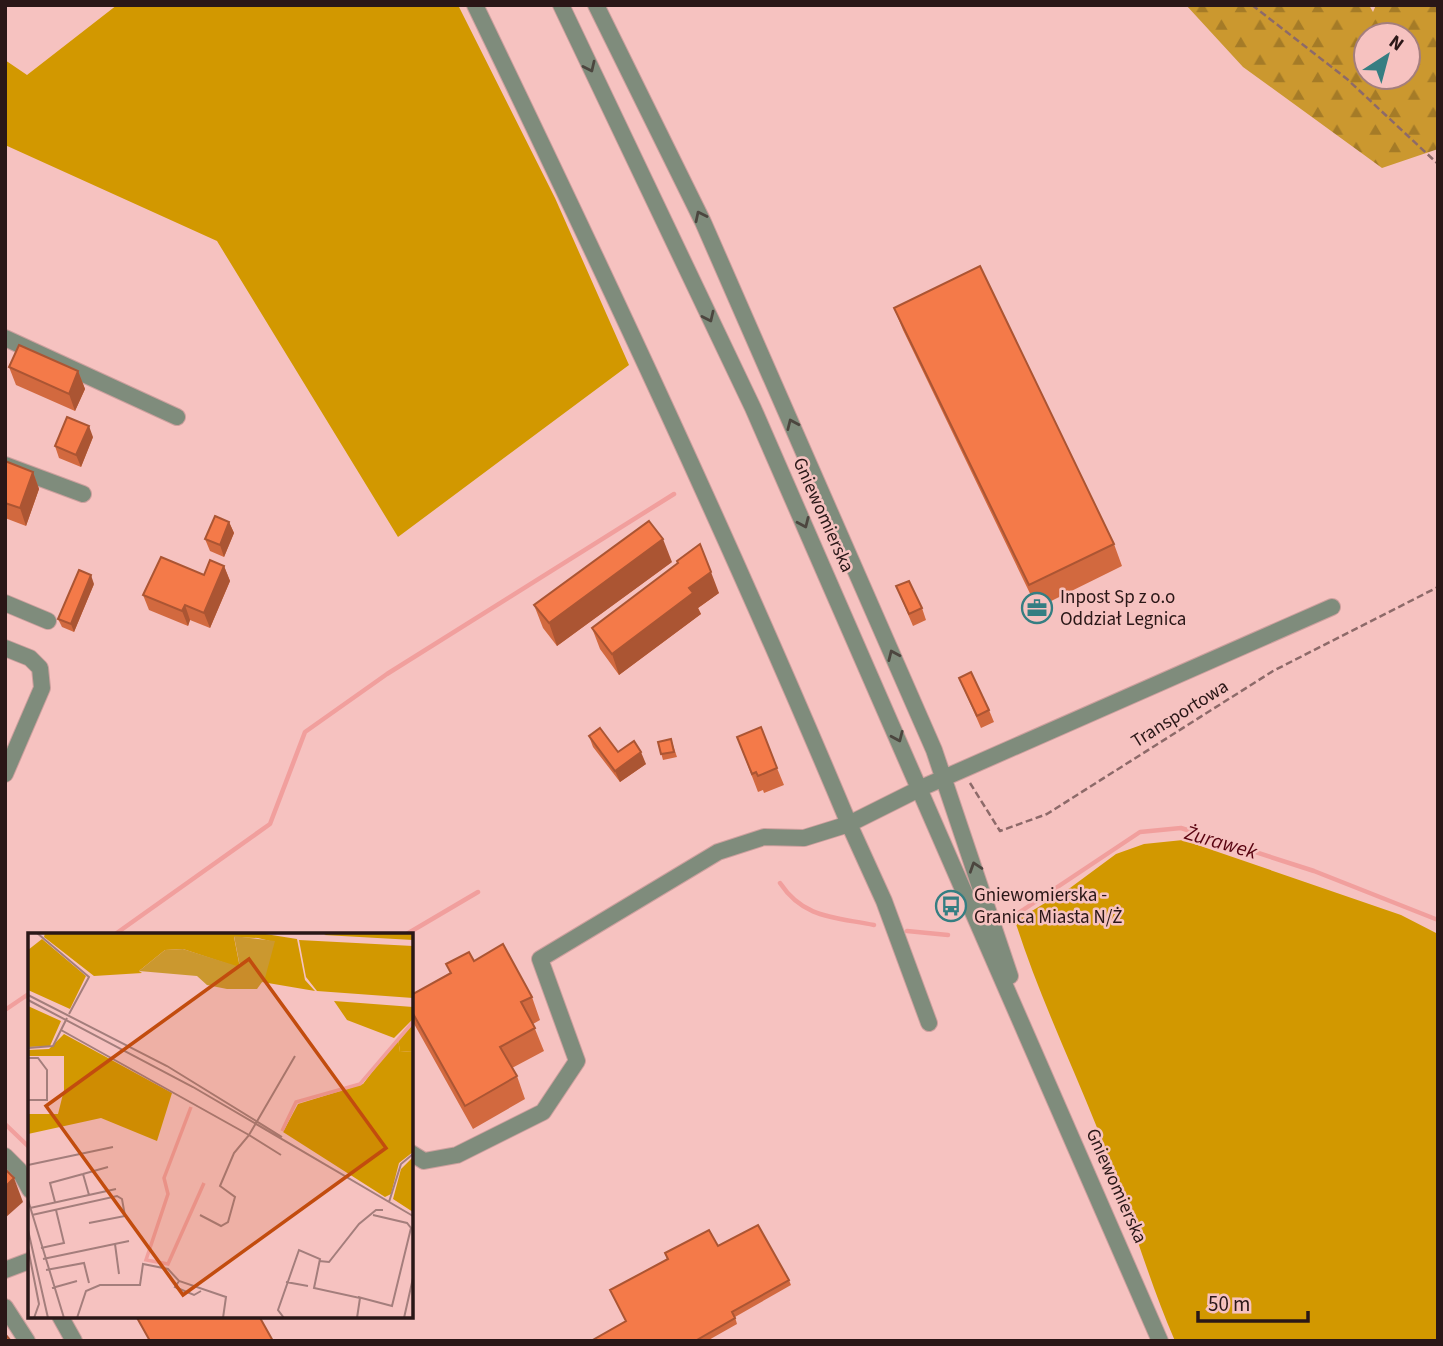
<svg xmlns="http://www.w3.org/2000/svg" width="1443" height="1346" font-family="'Source Sans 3',sans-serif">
<defs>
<pattern id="forest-firs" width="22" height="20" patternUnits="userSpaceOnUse" patternTransform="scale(1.75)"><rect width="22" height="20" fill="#cb982f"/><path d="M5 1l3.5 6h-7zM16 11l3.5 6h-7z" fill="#a57b27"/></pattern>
</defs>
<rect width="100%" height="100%" fill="#f6c2c0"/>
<!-- green -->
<path fill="#d29800" d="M117 5H458L555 198 629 365 398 537 217 241 5 145V60L27 75Z
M1183 840 1401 915 1438 934V1341H1175C1145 1272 1126 1199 1098 1130 1070 1060 1038 993 1015 921L1070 888 1116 854 1144 844Z"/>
<!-- forest -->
<path fill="url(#forest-firs)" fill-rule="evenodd" d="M1186 5H1369L1373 12 1376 5H1438V149L1382 168 1243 67ZM1366 35H1408V77H1366Z"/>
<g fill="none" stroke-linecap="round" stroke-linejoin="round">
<!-- stream -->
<path stroke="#f19f9d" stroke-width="4.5" d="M780 883C804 919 835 917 874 925
M1017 914 1140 832 1181 828 1314 871 1438 920
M907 931 948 935
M114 935 270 824 305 732 387 674 674 494
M405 935 478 892
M5 1010 30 993
M5 1124 30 1148"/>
<!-- minor casing -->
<g stroke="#cda09e" stroke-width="18">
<path id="minor" d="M475 5C606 276 733 547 849 824L921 788 1332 607
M561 5 753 408 1160 1341
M596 5 703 222 934 750 1010 976
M5 338 177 417
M5 465 83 494
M5 603 48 621
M5 648 30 658 40 668 42 688 5 774
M411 1153 424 1161 457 1155 543 1112 577 1061 540 959 718 852 764 837 804 838 849 824 884 901 929 1023
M5 1156 19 1170 30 1190
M5 1270 29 1261
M5 1307 27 1341
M60 1316 74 1341"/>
</g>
<!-- path -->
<path stroke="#8d6a69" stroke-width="2.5" stroke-dasharray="7 3.5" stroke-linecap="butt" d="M1252 5 1347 79 1438 164
M970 783 1000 831 1047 814 1273 671 1438 587"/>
<!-- minor -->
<use href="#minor" stroke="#7f8c7c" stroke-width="16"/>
</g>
<!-- wall -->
<path fill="#d2693f" d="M894 308 1114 544 1122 566 1037 608 903 330Z
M9 367 78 371 85 389 75 411 16 385Z
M93 437 81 467 59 458 55 446Z
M5 461 33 472 39 489 26 526 5 518Z
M229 522 234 533 224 557 210 551 205 539Z
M677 561 719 593 698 608 701 614 619 675 600 649 592 628 678 563Z
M672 562 557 646 543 628 534 605Z
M224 566 230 581 210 628 190 620 188 626 149 610 143 595 204 575Z
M94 584 74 632 62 627 58 619Z
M896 586 922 608 926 620 913 626Z
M959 678 989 710 994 722 981 728Z
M589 736 618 752 646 764 620 782 593 747Z
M737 737 777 768 784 785 764 793 763 790 758 792Z
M671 739 677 757 663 760 658 742Z
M474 961 532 997 540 1020 533 1024 544 1051 512 1068 517 1076 525 1099 473 1129 413 1022 411 1017V995L450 973 446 964Z
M718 1246 789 1280 791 1285 735 1317 737 1324 707 1341H591L626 1321 610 1290 667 1259 665 1253Z"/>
<!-- shaded-wall -->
<path fill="#ab5533" d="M78 371 85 389 75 411 69 394Z
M89 426 93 437 81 467 76 455Z
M33 472 39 489 26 526 20 508Z
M229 522 234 533 224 557 220 545Z
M663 539 672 562 557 646 549 623Z
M224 566 230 581 210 628 204 613Z
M711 572 719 593 698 608 701 614 619 675 612 654 689 588Z
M91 575 94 584 74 632 71 624Z
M185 605 190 620 188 626 182 611Z
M641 752 646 764 620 782 615 771Z
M14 1178 23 1202 5 1218V1187Z"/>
<!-- building -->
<path fill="#f47a49" stroke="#ab5533" stroke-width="2" d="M980 266 1114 544 1029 585 894 308Z
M19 345 78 371 69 394 9 367Z
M67 417 89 426 76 455 55 446Z
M5 461 33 472 20 508 5 503Z
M215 516 229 522 220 545 205 539Z
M649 521 663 539 549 623 534 605Z
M700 544 711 572 689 588 693 593 612 654 592 628 678 563 677 561Z
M161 557 204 575 210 560 224 566 204 613 185 605 182 611 143 595Z
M79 570 91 575 71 624 58 619Z
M909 581 922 608 909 614 896 586Z
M971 672 989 710 977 716 959 678Z
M761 727 777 768 758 776 756 772 752 774 737 737Z
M600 728 618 752 634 741 641 752 615 771 589 736Z
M671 739 674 752 661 754 658 742Z
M503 944 532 997 521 1002 535 1028 500 1047 517 1076 465 1106 411 1010V995L451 973 446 964 469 952 474 961Z
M5 1169 14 1178 5 1187Z
M758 1225 789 1280 732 1312 735 1318 695 1341H591L626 1321 610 1290 668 1259 665 1253 709 1230 718 1246Z
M136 1316H259L273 1341H150Z
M5 1334 11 1341H5Z"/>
<!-- one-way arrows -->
<defs><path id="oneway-chevron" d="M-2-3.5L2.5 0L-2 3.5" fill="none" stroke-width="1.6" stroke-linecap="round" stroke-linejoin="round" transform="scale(1.75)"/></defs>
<g stroke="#4c463f">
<use href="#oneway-chevron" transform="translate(590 67) rotate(65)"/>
<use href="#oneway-chevron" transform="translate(700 216) rotate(-116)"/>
<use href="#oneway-chevron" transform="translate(709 317) rotate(65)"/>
<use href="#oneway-chevron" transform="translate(792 424) rotate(-114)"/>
<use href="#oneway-chevron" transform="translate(804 523) rotate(66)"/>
<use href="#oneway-chevron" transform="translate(893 655) rotate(-114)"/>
<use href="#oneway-chevron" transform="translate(898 737) rotate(66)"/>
<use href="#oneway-chevron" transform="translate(975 867) rotate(-108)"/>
</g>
<!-- icons -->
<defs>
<g id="office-ring" transform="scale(1.575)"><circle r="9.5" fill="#f6c2c0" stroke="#357e82" stroke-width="1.5"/><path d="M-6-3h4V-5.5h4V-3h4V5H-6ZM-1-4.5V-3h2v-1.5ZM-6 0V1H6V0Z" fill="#357e82"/></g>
<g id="bus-ring" transform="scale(1.575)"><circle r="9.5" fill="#f6c2c0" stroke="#357e82" stroke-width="1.5"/><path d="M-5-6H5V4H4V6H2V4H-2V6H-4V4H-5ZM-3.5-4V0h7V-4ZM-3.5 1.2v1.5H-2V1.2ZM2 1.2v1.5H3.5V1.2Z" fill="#357e82"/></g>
</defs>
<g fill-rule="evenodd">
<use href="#office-ring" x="1037" y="608"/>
<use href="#bus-ring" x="951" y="906"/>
</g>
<g text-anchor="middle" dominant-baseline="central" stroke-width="5" stroke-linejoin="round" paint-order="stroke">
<!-- street labels -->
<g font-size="19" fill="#2a1717" stroke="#f6c2c0">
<text transform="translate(823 515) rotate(66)">Gniewomierska</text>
<text transform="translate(1180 714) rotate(-32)">Transportowa</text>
<text transform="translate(1116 1186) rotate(66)">Gniewomierska</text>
</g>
<!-- poi labels -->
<g font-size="19" fill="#2a1717" stroke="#f6c2c0" text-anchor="start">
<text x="1060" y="597">Inpost Sp z o.o<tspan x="1060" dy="22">Oddział Legnica</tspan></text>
<text x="974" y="895">Gniewomierska -<tspan x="974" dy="22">Granica Miasta N/Ż</tspan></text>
</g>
<!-- water labels -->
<g font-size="21" font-style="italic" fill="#590310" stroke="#f6c2c0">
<text transform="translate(1221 842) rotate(16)">Żurawek</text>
</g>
</g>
<!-- overview -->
<g transform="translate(28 933)">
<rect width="385" height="385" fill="#f6c2c0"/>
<path d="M17 0H231L269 6 277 47 287 58 234 49 246 9 230 5 206 4 212 35 155 16 137 17 111 38 114 40 66 43 16 4ZM385 0V7L296 2 300 0ZM14 6 58 43 42 76 0 57V17ZM271 7 385 13V65L289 58 278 44ZM0 73 33 88 22 113 0 114ZM36 101 144 160 129 208 73 185 0 201V181H30L36 157V123H0V117L21 116ZM370 105 372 119 385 118V219L371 230 363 261 357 264 255 199 270 171 335 151ZM385 224V279L365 266 373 236Z" fill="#d29800"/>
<path d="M206 3 247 8 237 45 229 56H199L179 52 169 43 111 38 137 17 155 16 212 34Z" fill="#cb982f"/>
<path d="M306 68 385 74V86L366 105 319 87ZM385 90V118L372 119 370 105Z" fill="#d29800"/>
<path fill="none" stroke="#f19f9d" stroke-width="3.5" d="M163 174 136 245 140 261 118 327 140 331 176 250M254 198 268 169 332 151 385 89"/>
<path fill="none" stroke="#a47e7c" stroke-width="2" d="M9 0 61 44 41 81M0 62 139 133 254 204M0 67 165 154 385 283M33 97 221 202 267 123M0 115 25 113 39 85M0 125H10L19 137V167H0M0 232 85 214M55 241 80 234M0 267 36 385M27 269 22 250 55 241 61 262M361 269 373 231 385 221M2 275 88 256M4 282 89 263 94 266 97 283 61 290M172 282 193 293 200 289 207 264 192 253 206 220 221 202 253 222M0 297 20 385M87 311 91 341M0 315 11 371 6 385M13 315 36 310 28 277M15 326 101 308M291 328 301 329 331 291 348 277H355M18 337 56 330 61 350M151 348 147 354 166 362 173 358M258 349 280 353M24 355 49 348M330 364 364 373 383 295 379 290 345 282M49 385 58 358 72 352H112L115 331 140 336 151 348 198 364 195 385M256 385 250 377 271 317 292 326 286 355 332 365 329 385M376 385 385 345"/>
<path fill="#c24c0e" fill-opacity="0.15" stroke="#c24c0e" stroke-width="3.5" d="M221 26 358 215 155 362 18 173Z"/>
<rect width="385" height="385" fill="none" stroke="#2a1717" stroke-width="3.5"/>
</g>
<!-- border -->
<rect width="1443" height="1346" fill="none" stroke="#2a1717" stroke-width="14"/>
<!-- north arrow -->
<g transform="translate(1387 56) rotate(36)"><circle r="33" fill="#f6c2c0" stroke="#a47e7c" stroke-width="2"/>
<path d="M0-5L12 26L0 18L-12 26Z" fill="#357e82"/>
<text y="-10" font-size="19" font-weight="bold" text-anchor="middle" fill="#2a1717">N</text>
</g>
<!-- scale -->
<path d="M1198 1311v10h110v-10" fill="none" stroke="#2a1717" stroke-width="3.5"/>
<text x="1208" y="1311" font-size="21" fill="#2a1717" stroke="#f6c2c0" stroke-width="5" paint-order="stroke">50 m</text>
</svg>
